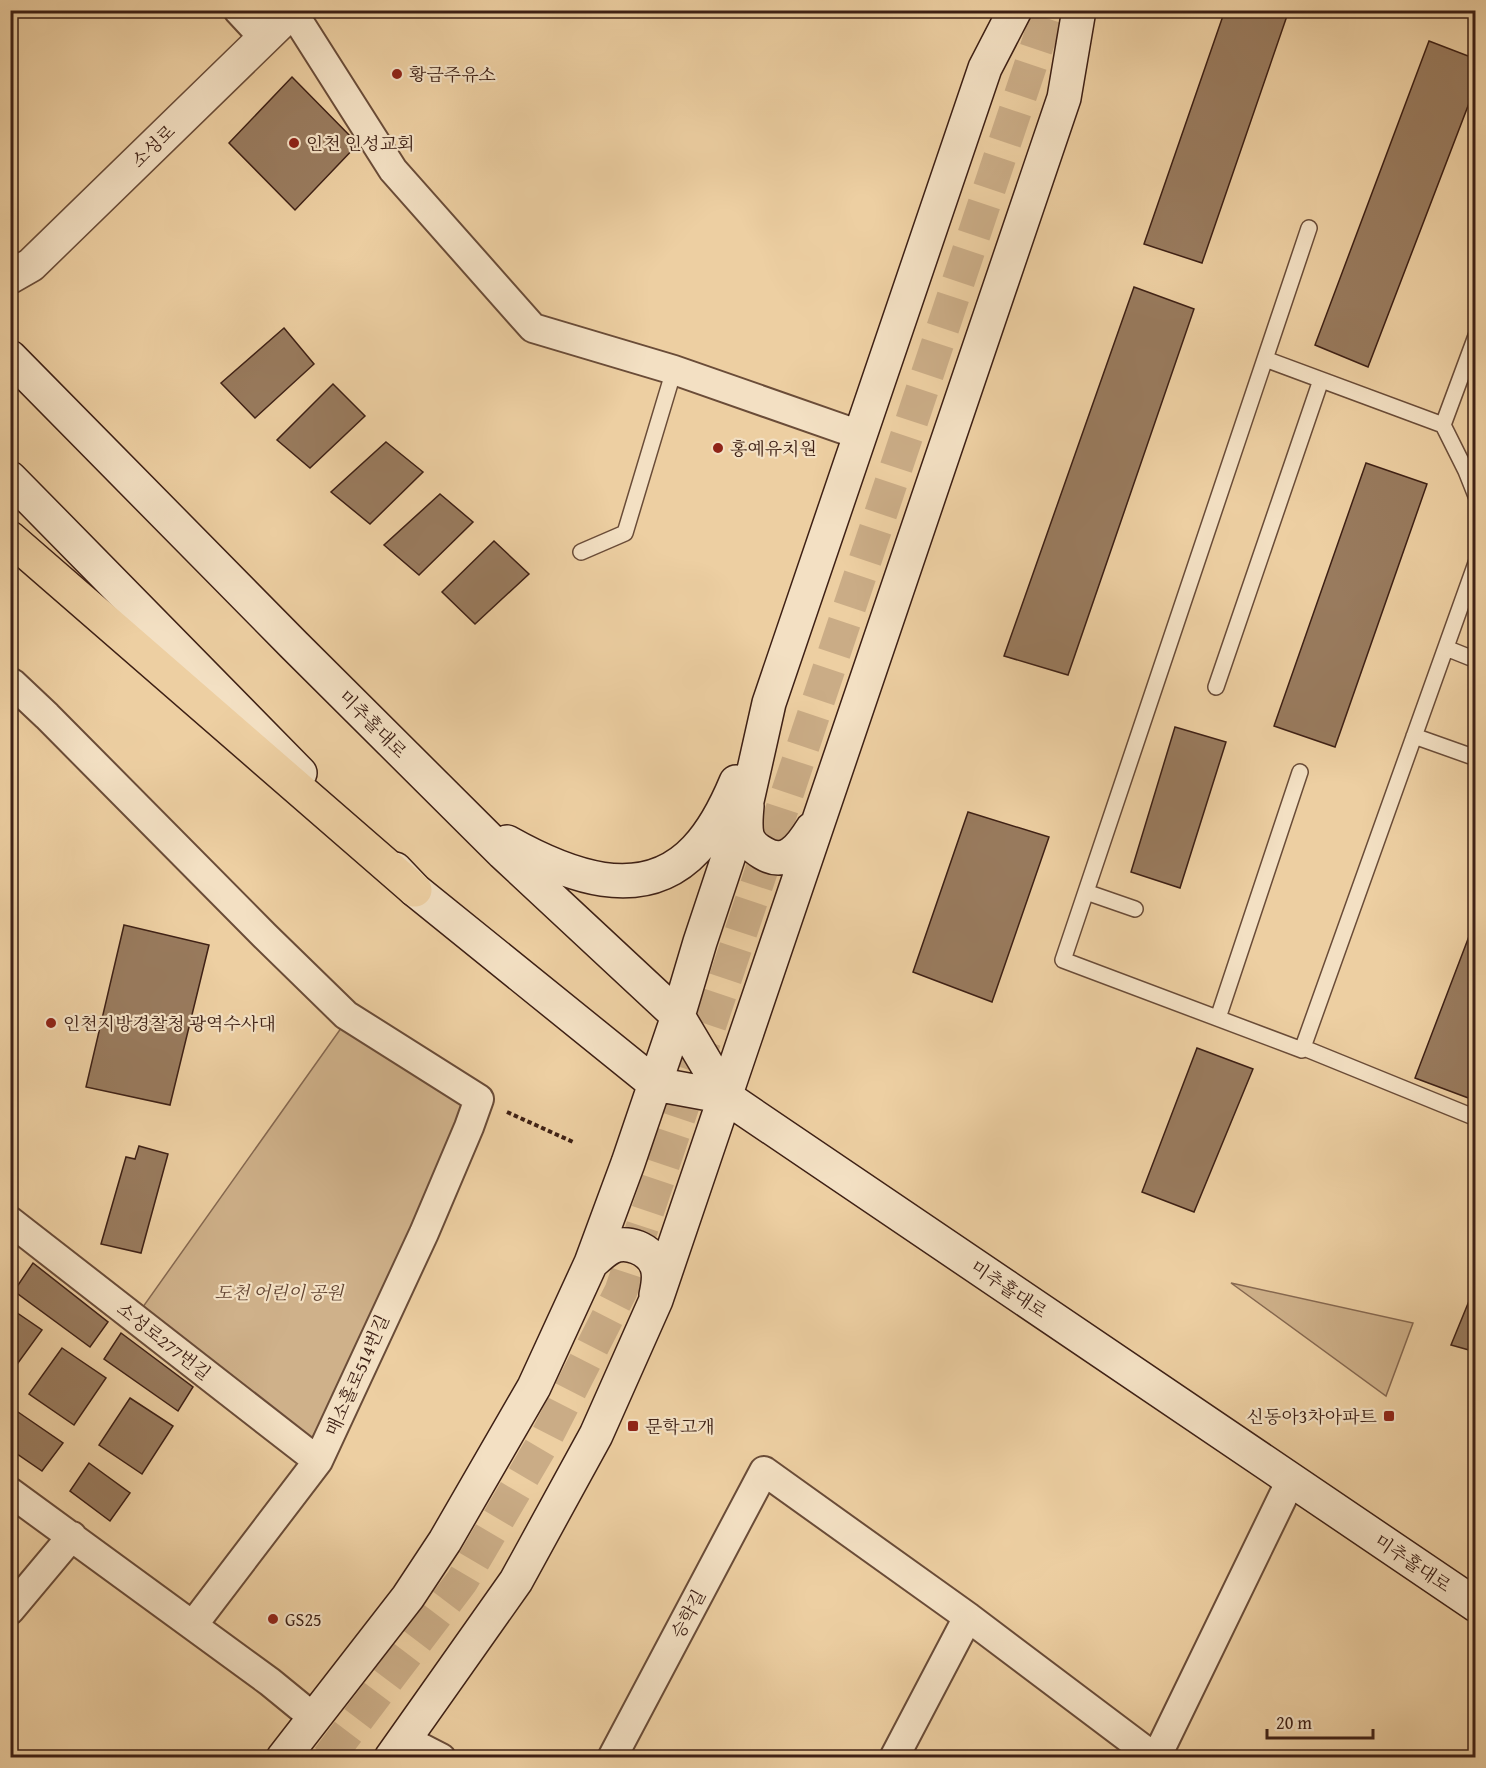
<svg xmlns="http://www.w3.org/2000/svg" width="1486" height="1768" font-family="'Gentium Book Plus','Noto Serif KR',serif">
<rect width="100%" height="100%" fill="#edcfa2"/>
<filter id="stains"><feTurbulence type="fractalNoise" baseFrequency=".00333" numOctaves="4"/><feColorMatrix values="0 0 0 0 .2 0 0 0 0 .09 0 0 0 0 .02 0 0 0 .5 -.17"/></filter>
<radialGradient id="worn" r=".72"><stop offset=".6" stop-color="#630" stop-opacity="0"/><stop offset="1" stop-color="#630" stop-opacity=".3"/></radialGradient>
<!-- green -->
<path fill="#cfb18a" stroke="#866850" stroke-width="1.5" d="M344 1024 474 1101 317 1458 140 1311Z
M1231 1283 1413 1323 1386 1396Z"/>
<!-- building -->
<path fill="#997b5e" stroke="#3e2015" stroke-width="1.5" d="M1225 10H1289L1202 263 1144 244Z
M1429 41 1476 59V85L1368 367 1315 345Z
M292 77 358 144 295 210 229 143Z
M1134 287 1194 309 1068 675 1004 656Z
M284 328 314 364 255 418 221 383Z
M333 384 365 416 310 468 277 440Z
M386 442 423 472 370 524 331 492Z
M1366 463 1427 484 1335 747 1274 726Z
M440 494 473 522 419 575 384 545Z
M494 541 529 574 475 624 442 592Z
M1175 727 1226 742 1180 888 1131 872Z
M968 812 1049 837 992 1002 913 972Z
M1476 918V1087L1471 1099 1415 1078Z
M124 925 209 945 170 1105 86 1087Z
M1197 1048 1253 1069 1194 1212 1142 1192Z
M139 1146 168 1154 141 1253 101 1244 126 1157 135 1159Z
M33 1263 108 1322 90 1347 14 1291Z
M1476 1284V1352L1451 1345Z
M10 1308 42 1330 10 1374Z
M121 1333 193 1387 178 1411 104 1359Z
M62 1348 106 1378 74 1425 29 1394Z
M130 1398 173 1426 142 1474 99 1445Z
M18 1412 63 1443 42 1471 10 1449V1422Z
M89 1463 130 1493 110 1521 70 1491Z"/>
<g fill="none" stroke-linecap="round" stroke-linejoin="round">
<!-- secondary-tunnel -->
<path stroke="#caac86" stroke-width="33" stroke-dasharray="33 16" stroke-linecap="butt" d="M328 1758 462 1581 547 1436 621 1291 1049 10"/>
<!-- service casing -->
<g stroke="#6a4c38" stroke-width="18">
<path id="service" d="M1309 228 1063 960 1302 1050 1476 563
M1476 336 1443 425 1466 471 1476 496
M1265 359 1443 425
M581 552 625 533 674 370
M1446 648 1476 660
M1216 687 1321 380
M1414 736 1476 758
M1086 892 1135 909
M1218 1018 1300 772
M1304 1048 1476 1118"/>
</g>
<!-- minor casing -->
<g stroke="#6a4c38" stroke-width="32">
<path id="minor" d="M238 10 264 38
M292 11 393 170 533 328 674 370 860 435
M10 684 12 683 47 716 265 936 346 1015 479 1099 469 1127 424 1233 318 1461 193 1625
M10 1221 318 1461
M10 1492 270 1682 314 1718
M10 1610 72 1536
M404 1739 441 1758
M612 1758 764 1471 968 1617 1155 1758
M894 1758 968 1617
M1156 1758 1291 1480"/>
</g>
<!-- tertiary casing -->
<g stroke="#6a4c38" stroke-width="36">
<path id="tertiary" d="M10 277 31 265 293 10"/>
</g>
<!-- secondary casing -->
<g stroke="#3e2015" stroke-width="36">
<path id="secondary" d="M10 357 294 645 503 853 678 1016 726 1097
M10 478 300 773
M747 806C746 816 745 826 747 835 749 843 756 849 763 853 786 867 800 848 812 829
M507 842C564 874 642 907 696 849 714 830 726 806 736 782
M395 869 415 890 655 1084 726 1097 1476 1605
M591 1263C597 1258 603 1252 610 1248 626 1239 651 1249 657 1267 660 1276 658 1286 656 1295
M283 1758 408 1597 445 1541 534 1387 591 1263 628 1163 678 1016 700 942 747 801 769 703 985 68 1015 10
M391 1758 516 1581 596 1435 656 1300 1064 98 1079 10"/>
</g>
<!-- motorway casing -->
<g stroke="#3e2015" stroke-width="36">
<path id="motorway" d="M10 538 415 890"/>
</g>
<!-- path -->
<path stroke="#3e2015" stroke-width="4" stroke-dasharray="4.5 3" stroke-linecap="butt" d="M507 1112 573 1142"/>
<!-- service -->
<use href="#service" stroke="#f3e0c3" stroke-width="15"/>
<!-- minor -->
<use href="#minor" stroke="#f3e0c3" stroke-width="28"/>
<!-- tertiary -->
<use href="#tertiary" stroke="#f3e0c3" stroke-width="33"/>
<!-- secondary -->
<use href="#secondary" stroke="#f3e0c3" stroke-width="33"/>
<!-- motorway -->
<use href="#motorway" stroke="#edcfa2" stroke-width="33"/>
</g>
<!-- markers -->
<g fill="#8f2418" stroke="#f3e0c3" stroke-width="2">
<circle cx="397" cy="74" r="6"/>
<circle cx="294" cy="143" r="6"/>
<circle cx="718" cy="448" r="6"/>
<circle cx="51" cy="1023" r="6"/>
<rect x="1383" y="1410" width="12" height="12" rx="3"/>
<rect x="627" y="1420" width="12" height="12" rx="3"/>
<circle cx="273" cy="1619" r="6"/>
</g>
<g text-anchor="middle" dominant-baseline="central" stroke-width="4.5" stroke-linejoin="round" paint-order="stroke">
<!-- poi labels -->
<g font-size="18" fill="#3e2015" stroke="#f3e0c3" text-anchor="start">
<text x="409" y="74">황금주유소</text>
<text x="306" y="143">인천 인성교회</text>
<text x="730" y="448">홍예유치원</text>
<text x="63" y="1023">인천지방경찰청 광역수사대</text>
<text x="1377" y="1416" text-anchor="end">신동아3차아파트</text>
<text x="645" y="1426">문학고개</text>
<text x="285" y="1619">GS25</text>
</g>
<!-- street labels -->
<g font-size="18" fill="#3e2015" stroke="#f3e0c3">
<text transform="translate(153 146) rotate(-44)">소성로</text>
<text transform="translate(373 724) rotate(45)">미추홀대로</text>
<text transform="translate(1009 1289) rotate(34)">미추홀대로</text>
<text transform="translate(164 1341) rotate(38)">소성로277번길</text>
<text transform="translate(357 1375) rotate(-66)">매소홀로514번길</text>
<text transform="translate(1413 1563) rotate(34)">미추홀대로</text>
<text transform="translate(688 1614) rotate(-62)">승학길</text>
</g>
<!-- park labels -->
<g font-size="18" font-style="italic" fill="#624432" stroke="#f3e0c3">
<text x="279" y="1292">도천 어린이 공원</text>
</g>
</g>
<!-- margin -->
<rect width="1486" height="1768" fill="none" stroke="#edcfa2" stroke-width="36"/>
<rect x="12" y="12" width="1462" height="1744" fill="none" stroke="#3e2015" stroke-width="3"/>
<rect x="18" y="18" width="1450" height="1732" fill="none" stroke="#3e2015" stroke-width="1.5"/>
<!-- scale -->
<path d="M1267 1729v9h106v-9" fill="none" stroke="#3e2015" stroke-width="3"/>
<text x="1276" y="1729" font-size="18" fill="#3e2015" stroke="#f3e0c3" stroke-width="4.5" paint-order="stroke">20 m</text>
<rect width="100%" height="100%" filter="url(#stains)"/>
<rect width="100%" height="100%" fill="url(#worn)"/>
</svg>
